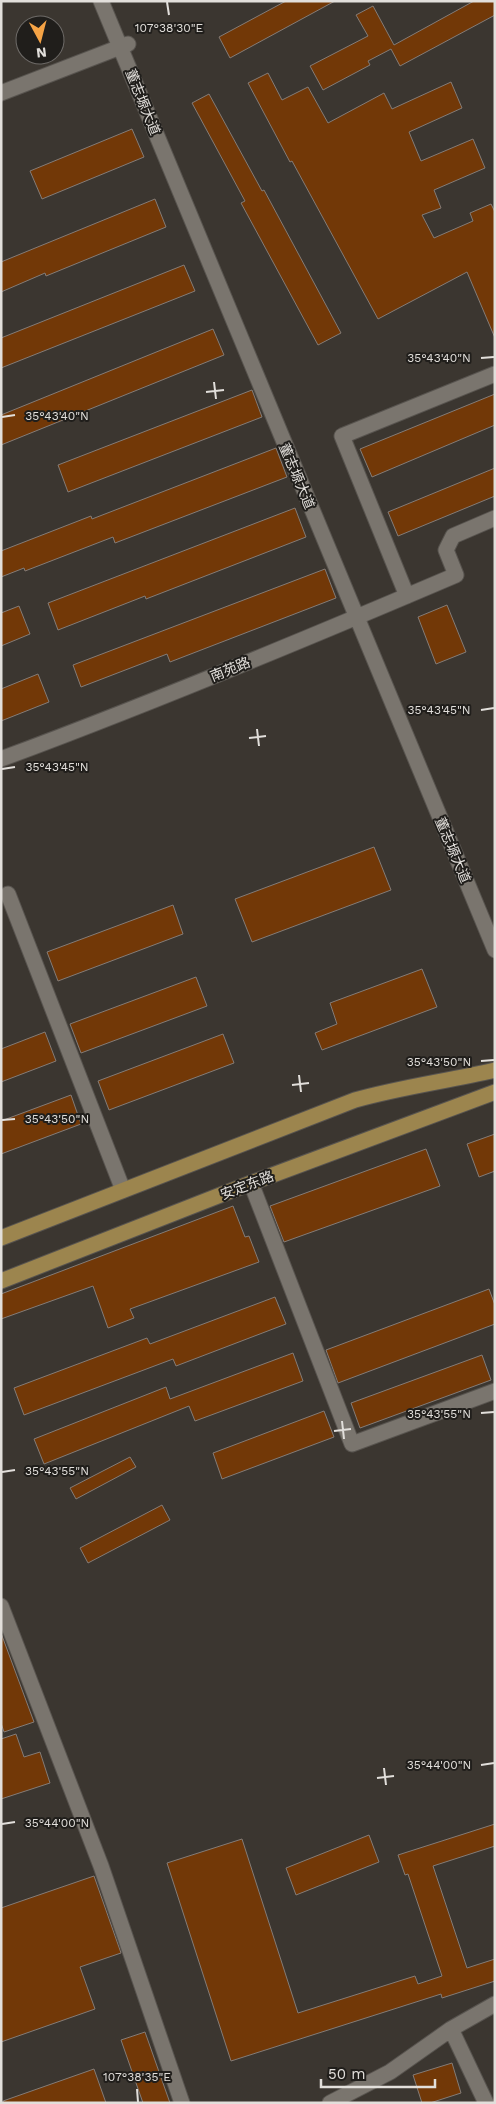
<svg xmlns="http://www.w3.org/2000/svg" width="496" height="2104" font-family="'Work Sans','Noto Sans SC',sans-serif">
<rect width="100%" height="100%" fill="#3b3630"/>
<!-- building -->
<path fill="#723807" stroke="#847c77" d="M286 1H335L230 58 219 37Z
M474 1H495V15L400 66 391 49 368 61 370 65 323 90 310 66 368 36 356 15 373 6 394 45Z
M268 73 282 100 308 87 328 123 384 93 392 109 451 82 462 108 409 132 421 161 473 139 485 168 434 190 441 208 422 215 434 238 473 221 470 213 491 204 495 212V338L467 272 378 319 292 161 290 162 248 83Z
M209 94 262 191 264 190 341 333 318 345 241 203 245 201 192 103Z
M132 129 144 157 42 199 30 171Z
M155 199 166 227 46 276 45 273 1 292V262Z
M184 265 195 291 1 368V338Z
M213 329 224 355 1 445V415Z
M252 390 262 417 68 492 58 465Z
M495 394V425L372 477 360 449Z
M276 448 287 477 115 543 113 537 25 571 24 568 1 577V551L91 516 92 519Z
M495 468V496L398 536 388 512Z
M295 508 306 537 146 599 145 596 58 630 48 603Z
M325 569 336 598 170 662 167 654 81 687 73 665Z
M447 605 466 652 436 664 418 617Z
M19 606 30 634 1 646V613Z
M38 674 49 702 1 721V689Z
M374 847 391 890 252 942 235 899Z
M173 905 183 934 58 981 47 952Z
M422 969 437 1007 322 1050 315 1033 337 1024 330 1003Z
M196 977 207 1006 81 1053 70 1024Z
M45 1032 56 1061 1 1082V1049Z
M223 1034 234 1063 109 1110 98 1081Z
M71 1095 81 1124 1 1154V1121Z
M495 1134V1171L479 1177 467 1144Z
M426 1149 440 1186 284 1242 270 1206Z
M233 1206 245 1237 249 1236 259 1262 130 1309 134 1318 108 1328 93 1286 1 1319V1294Z
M489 1289 495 1305V1324L338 1383 326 1350Z
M275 1297 286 1324 176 1366 173 1359 24 1415 14 1388 147 1338 150 1344Z
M293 1353 303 1381 195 1421 189 1406 44 1464 34 1439 166 1387 170 1399Z
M482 1355 491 1380 360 1428 351 1403Z
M324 1411 334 1437 222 1479 213 1453Z
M130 1457 136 1467 76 1499 70 1488Z
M162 1505 170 1520 88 1563 80 1548Z
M1 1633 34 1722 4 1732 1 1723Z
M16 1734 24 1757 40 1752 50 1783 1 1799V1739Z
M495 1824V1846L433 1866 467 1968 495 1959V1981L442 1998 441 1994 231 2061 167 1863 242 1839 298 2013 415 1976 418 1984 442 1976 408 1874 405 1875 398 1855Z
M369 1835 379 1862 296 1895 286 1868Z
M94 1876 121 1953 80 1967 95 2009 1 2042V1908Z
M145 2032 170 2103H143L121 2040Z
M452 2063 461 2093 430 2103H422L413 2075Z
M94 2069 106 2103H4L3 2101Z"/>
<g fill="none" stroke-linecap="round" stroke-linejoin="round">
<!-- minor casing -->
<g stroke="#58544f" stroke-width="17">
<path id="minor" d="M101 1 495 950
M1 93 128 44
M407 596 342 436 495 374
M1 759C155 702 306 639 456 575L446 550 453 536 495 518
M8 894 123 1190
M251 1183 352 1444 495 1391
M1 1606 101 1866 182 2103
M451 2029 486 2103
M330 2103 390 2072 451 2029 495 2004"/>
</g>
<!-- major casing -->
<g stroke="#58544f" stroke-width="17">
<path id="major" d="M1 1238 355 1100C401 1087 448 1081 495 1070
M1 1281 251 1183 495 1092"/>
</g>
<!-- minor -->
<use href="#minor" stroke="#7a756e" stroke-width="15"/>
<!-- major -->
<use href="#major" stroke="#9c854e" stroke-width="15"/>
</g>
<!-- ticks -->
<path fill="none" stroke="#e2dfdb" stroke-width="2" d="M167 2 169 15M481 358 494 357M214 382 216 399M206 392 224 390M2 417 15 415M481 710 494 708M257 729 259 746M249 738 266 736M2 769 15 767M481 1061 494 1060M299 1075 301 1092M292 1085 309 1083M2 1120 15 1119M481 1413 494 1412M342 1421 344 1439M334 1431 351 1429M2 1472 15 1470M481 1765 494 1763M384 1768 386 1785M377 1778 394 1776M2 1824 15 1822M137 2089 138 2102"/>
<g text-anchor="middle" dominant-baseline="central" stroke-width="4" stroke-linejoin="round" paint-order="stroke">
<!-- street labels -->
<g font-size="14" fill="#e2dfdb" stroke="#201e1b">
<text transform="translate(143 102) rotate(68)">董志塬大道</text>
<text transform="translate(297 476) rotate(67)">董志塬大道</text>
<text transform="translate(230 669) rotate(-22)">南苑路</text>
<text transform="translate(453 850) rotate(67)">董志塬大道</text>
<text transform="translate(247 1185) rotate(-21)">安定东路</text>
</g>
</g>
<g font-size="12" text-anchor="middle" fill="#e2dfdb" stroke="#201e1b" stroke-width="4" stroke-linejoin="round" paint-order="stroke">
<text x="169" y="32">107°38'30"E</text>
<text x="439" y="362">35°43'40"N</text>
<text x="57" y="420">35°43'40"N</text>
<text x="439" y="714">35°43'45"N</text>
<text x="57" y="771">35°43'45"N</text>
<text x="439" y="1066">35°43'50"N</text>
<text x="57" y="1123">35°43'50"N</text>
<text x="439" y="1418">35°43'55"N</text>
<text x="57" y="1475">35°43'55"N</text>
<text x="439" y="1769">35°44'00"N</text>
<text x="57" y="1827">35°44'00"N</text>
<text x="137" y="2081">107°38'35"E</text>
</g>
<!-- border -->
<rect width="496" height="2104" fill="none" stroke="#e2dfdb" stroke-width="5"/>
<!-- north arrow -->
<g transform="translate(40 40) rotate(173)"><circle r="24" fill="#201e1b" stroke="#6e6b68"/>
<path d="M0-4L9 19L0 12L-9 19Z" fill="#f5a345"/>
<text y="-8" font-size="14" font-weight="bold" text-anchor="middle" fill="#e2dfdb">N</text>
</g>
<!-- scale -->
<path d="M321 2079v8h114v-8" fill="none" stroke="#e2dfdb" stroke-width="2.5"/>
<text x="328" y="2079" font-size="15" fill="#e2dfdb" stroke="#201e1b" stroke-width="4" paint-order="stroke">50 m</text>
</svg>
